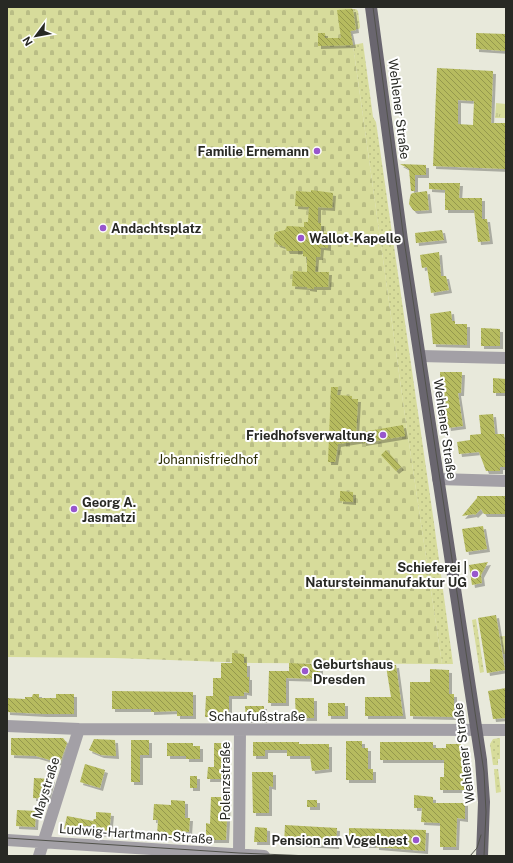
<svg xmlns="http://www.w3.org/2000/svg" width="513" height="863" font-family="'Public Sans',sans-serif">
<defs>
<pattern id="grass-dots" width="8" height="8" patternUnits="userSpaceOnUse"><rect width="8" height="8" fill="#d7dc9b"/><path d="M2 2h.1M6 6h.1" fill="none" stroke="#b9bd85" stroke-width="1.8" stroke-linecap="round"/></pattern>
<pattern id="cemetery-stones" width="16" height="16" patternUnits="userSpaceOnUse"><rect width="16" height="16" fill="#d7dc9b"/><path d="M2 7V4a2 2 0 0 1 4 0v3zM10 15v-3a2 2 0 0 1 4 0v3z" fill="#b9bd85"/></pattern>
<pattern id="park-tufts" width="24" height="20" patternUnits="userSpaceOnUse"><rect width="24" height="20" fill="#d7dc9b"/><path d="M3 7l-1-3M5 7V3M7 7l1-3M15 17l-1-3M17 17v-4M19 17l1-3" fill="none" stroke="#b9bd85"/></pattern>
<pattern id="building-back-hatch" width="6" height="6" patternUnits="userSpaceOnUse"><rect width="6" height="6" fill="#b6bb5e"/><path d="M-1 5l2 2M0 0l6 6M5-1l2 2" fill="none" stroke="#94984d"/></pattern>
<filter id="shadow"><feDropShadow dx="3" dy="3" stdDeviation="0" flood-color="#0004"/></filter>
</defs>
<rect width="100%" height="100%" fill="#e8e9db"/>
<!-- grass -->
<path fill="url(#grass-dots)" d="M353 9H356L358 11 360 27 359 29H356Z
M363 43 373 117 376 122 434 523 453 664H442L406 423 353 45Z
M476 619 484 672 480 673 472 620Z
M500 636H506V654H503Z
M500 738V759H498V765H493L490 744 493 739Z
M494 769H498L501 792 496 793Z"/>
<!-- cemetery -->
<path fill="url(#cemetery-stones)" d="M7 7H352L356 30 351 31 406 423 442 664 252 663 115 658 7 657Z"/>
<!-- park -->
<path fill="url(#park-tufts)" d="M496 103 506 104V118H495Z"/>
<!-- building -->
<path fill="url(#building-back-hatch)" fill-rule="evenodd" filter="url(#shadow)" d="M353 9 356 30 350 31 353 45 318 46V33H325V38H341L337 10Z
M476 33 506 34V51L476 49Z
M437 68 493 71 491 123H506V169L433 166ZM458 100 474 101 473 125 458 124Z
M400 164 426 165V175H415V191H411L409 169Z
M429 183H460L459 198H482V219H487L490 241 478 242 474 210H445V190L429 189Z
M311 190 333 193 332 208 318 207V223H321V233H328V248L321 247 320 257H316L315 272H329L328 287H314V289L307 288V287L292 286 293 271 307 272V257L303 256V251H287L285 247 277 244 274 239V235L276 232 285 230 287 226 304 227V222H308L309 207 295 206 296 191 311 192Z
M427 191 429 210 415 211 413 210 409 204 410 197 411 194 413 193Z
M442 230 444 240 416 243 415 233Z
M439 252 441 276H446L449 290 431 293 427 267 422 268 420 255Z
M451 311 452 321H455V324H467V345L433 344 430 314Z
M481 328 500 329V346H481Z
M440 372H462L461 393H458L463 426 448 428 443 396H441Z
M493 378 506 379V393H493Z
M331 387H338L337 395 352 396V399H358L356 433 403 425 405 436 363 443V440L338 444 335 462H328Z
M493 414 495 434H504L505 441H506V467H500V471H486L479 452 459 454 457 442 470 440V435L481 434 479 415Z
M386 450 401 467 396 471 381 455Z
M340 491 353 492V502L340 501Z
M477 496H506V514H484L481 509 475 515 474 514 462 516 477 498Z
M483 526 487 549 466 552 462 529Z
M488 562 481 575 482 583 472 585 469 565Z
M496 615 505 670 487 673 478 618Z
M232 653 244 654V663H247V677H249V693L244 692V696H229V717H205L206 696H213V678H221V663H232Z
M289 663 320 664V679L286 678V703H268L269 671H289Z
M396 665 403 716H365V697H391L386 666Z
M430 669 449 670V694H454V717L410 716V682H430Z
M506 688V718L493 719 488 691Z
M112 691 193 692V716H177V711L151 712V709H112Z
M33 694H39V698H56V694H74V714H44L7 712V698L25 699V697H32Z
M295 698H314V718H296Z
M328 703H345V716H328Z
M245 706H264V720H246Z
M11 738H63L67 743 60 763 36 756 11 755Z
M94 739 115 740 116 756 101 755 89 750Z
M131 740H149V755H140V782H131Z
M346 741H362V748H368V769H373V780H346Z
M253 742H299V744H329V769L312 771 310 756H287V750H265V756H253Z
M380 742H433V748H446V744H461V748H462V771H464V779H468L467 790H440V777H444V760H380Z
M167 743H193V746H200V759H186V756H167Z
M214 743H226V755H223V779H207L208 767H214Z
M85 764 105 770 100 788 80 782Z
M252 772H273V787L269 786V813H253Z
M190 776H197V788H190Z
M34 778 52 779 47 799 33 798Z
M414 795 433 797V803H465V819L457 818 456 847H440V823L421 822 422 808H414Z
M211 797H228L226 840H206V823L210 824Z
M171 800 185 801V818H190L189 832 176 831V837L157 836 158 820H153L154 804 171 805Z
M307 800H317V807H307Z
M17 810 36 811 35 827 16 826Z
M96 812 111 813 109 834 95 833V826H81L80 830 64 829 67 816 93 821 94 819H96Z
M285 825 337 828 336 846 284 843Z
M255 827 267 828V842H254Z
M349 828 426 830 425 851 376 847V845H349Z"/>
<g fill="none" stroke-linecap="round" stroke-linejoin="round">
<!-- minor -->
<path stroke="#a3a0a6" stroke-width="12" d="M420 356 506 358
M438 479 506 481
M7 726 79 729 506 730
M7 840 264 856
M39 856 79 729
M239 856 240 730"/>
<!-- major -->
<path stroke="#6a666f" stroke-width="12" d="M371 7 402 240 481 760 484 802 482 856"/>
<!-- tram -->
<path stroke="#51524b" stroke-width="1" d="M373 7 404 240 484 772 486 812 484 856
M7 838 239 853 310 856
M470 856 477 848 481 835"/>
</g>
<!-- markers -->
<g fill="#9857cd" stroke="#fff" stroke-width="1.5">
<circle cx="317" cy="151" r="4"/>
<circle cx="103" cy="228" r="4"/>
<circle cx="301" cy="238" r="4"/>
<circle cx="383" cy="435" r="4"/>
<circle cx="74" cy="509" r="4"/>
<circle cx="475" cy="574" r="4"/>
<circle cx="305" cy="671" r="4"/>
<circle cx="416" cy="840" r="4"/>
</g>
<g text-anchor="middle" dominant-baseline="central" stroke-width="4" stroke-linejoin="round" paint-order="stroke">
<!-- street labels -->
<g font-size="13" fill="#282924" stroke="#fff">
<text transform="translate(399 109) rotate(83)">Wehlener Straße</text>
<text transform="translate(445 429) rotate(82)">Wehlener Straße</text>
<text x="257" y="716">Schaufußstraße</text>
<text transform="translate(464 753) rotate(-97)">Wehlener Straße</text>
<text transform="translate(225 781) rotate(-90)">Polenzstraße</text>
<text transform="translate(46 788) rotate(-73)">Maystraße</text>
<text transform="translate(136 834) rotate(4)">Ludwig-Hartmann-Straße</text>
</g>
<!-- poi labels -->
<g font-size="13" font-weight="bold" fill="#282924" stroke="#fff" text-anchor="end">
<text x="309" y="151">Familie Ernemann</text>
<text x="111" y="228" text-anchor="start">Andachtsplatz</text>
<text x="309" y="238" text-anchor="start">Wallot-Kapelle</text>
<text x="375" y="435">Friedhofsverwaltung</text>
<text x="82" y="502" text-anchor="start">Georg A.<tspan x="82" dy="15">Jasmatzi</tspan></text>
<text x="467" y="567">Schieferei |<tspan x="467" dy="15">Natursteinmanufaktur UG</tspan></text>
<text x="313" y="664" text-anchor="start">Geburtshaus<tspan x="313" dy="15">Dresden</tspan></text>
<text x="408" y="840">Pension am Vogelnest</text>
</g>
<!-- park labels -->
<g font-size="13" fill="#2c2d04" stroke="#fff">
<text x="208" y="459">Johannisfriedhof</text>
</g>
</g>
<!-- border -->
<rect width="513" height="863" fill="none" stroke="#282924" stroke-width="16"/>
<!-- north arrow -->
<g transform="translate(36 36) rotate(238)" stroke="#ffffff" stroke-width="3" paint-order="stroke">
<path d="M0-3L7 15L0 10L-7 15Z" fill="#282924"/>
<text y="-6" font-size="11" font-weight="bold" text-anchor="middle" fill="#282924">N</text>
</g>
</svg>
